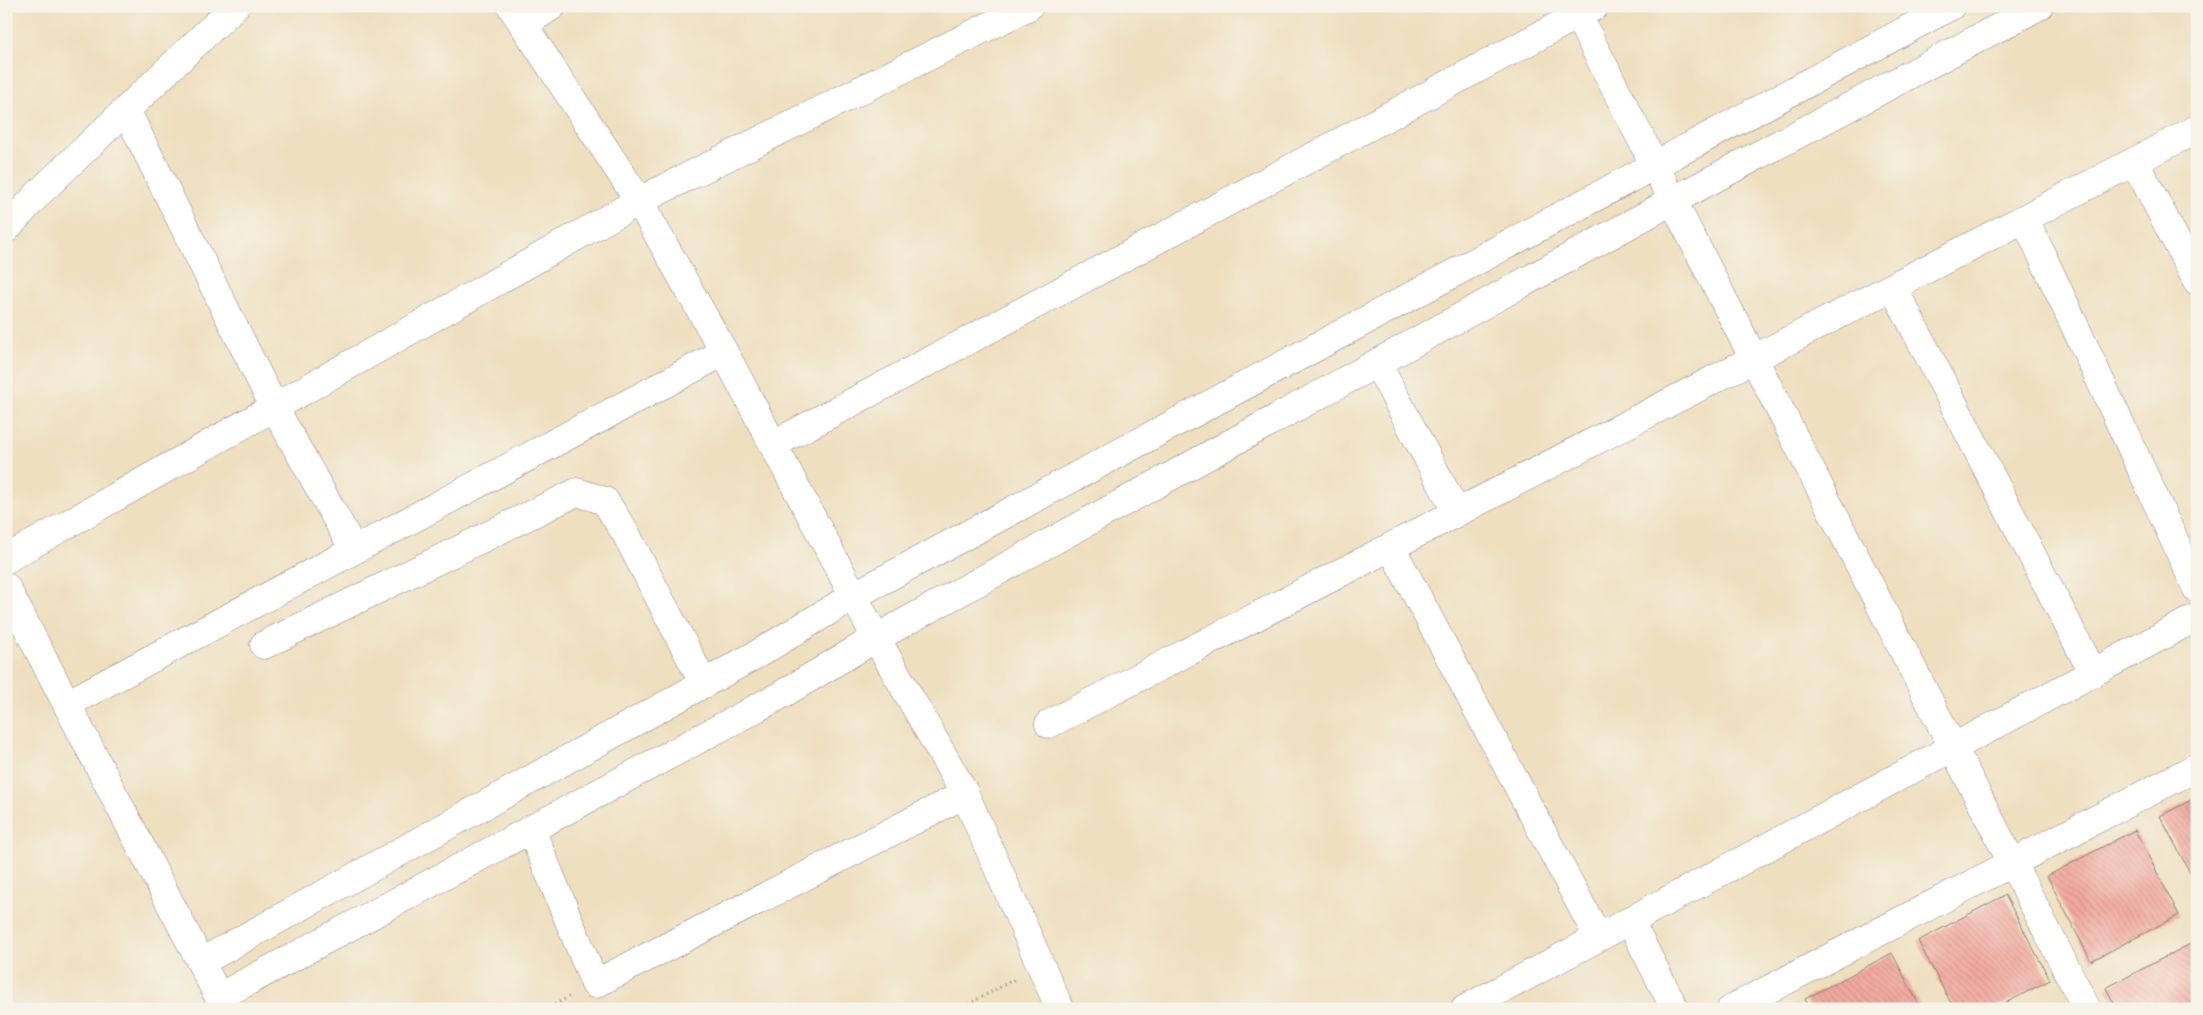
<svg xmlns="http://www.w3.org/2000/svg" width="2203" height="1015" font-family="'IM FELL DW Pica',serif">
<defs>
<pattern id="building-back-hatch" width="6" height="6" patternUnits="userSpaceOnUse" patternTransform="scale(1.25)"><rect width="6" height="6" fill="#f2a99e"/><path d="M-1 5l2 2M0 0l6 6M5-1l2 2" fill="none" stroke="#cf9189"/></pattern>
</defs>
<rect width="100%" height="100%" fill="#f7f3e8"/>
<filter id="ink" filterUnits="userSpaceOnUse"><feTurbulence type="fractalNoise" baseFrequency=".02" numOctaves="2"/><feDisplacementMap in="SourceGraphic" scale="10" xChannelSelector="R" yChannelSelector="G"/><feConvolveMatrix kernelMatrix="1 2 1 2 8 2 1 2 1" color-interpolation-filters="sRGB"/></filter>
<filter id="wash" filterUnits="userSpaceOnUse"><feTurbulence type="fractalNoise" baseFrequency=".0096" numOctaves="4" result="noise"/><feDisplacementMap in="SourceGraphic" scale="20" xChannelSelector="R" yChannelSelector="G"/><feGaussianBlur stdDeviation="1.12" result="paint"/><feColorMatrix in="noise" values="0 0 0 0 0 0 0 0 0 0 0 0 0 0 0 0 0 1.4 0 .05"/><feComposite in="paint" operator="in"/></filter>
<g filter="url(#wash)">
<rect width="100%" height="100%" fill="#eedfbe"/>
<g id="blocks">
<!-- building -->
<path fill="url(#building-back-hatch)" d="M2197 797V886L2160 816Z
M2135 830 2179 915 2091 961 2047 876Z
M2005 895 2050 980 1994 1009H1954L1918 941Z
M2194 942 2197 949V1009H2117L2106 988Z
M1892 953 1921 1009H1810L1805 999Z"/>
</g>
</g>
<g filter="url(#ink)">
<use href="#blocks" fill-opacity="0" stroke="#88807c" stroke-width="1"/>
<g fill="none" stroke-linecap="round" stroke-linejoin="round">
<!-- street casing -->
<g stroke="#88807c" stroke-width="29">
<path id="street" d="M511 6 639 201 724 352 876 638 965 794 1060 1009
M1573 6 2087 1009
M523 25 552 6
M126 110 274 407 354 550
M2135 162 2197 281
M2025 219 2197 589
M6 229 40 192 235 6
M1893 287 2093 673
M1377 363 1457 513
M774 444 1595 6
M1391 547 1598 937
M6 559 639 201 1029 6
M6 587 225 1009
M264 645 577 492 605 501 626 534 704 684
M67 704 724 352
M1049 724 2197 129
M531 829 595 984 965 794
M1630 921 1675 1009
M201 962 761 652 855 595 1951 6
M219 997 781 695 876 638 1674 200 2039 6
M1465 1009 2197 617
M1731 1009 2197 767"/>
</g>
<!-- path -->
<path stroke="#88807c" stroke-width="3" stroke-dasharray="1 4" stroke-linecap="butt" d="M546 1009 569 997
M960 1009 1015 979"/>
<!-- street -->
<use href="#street" stroke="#fff" stroke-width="28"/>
</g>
</g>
<!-- margin -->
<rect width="2203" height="1015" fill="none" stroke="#f7f3e8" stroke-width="25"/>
</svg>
